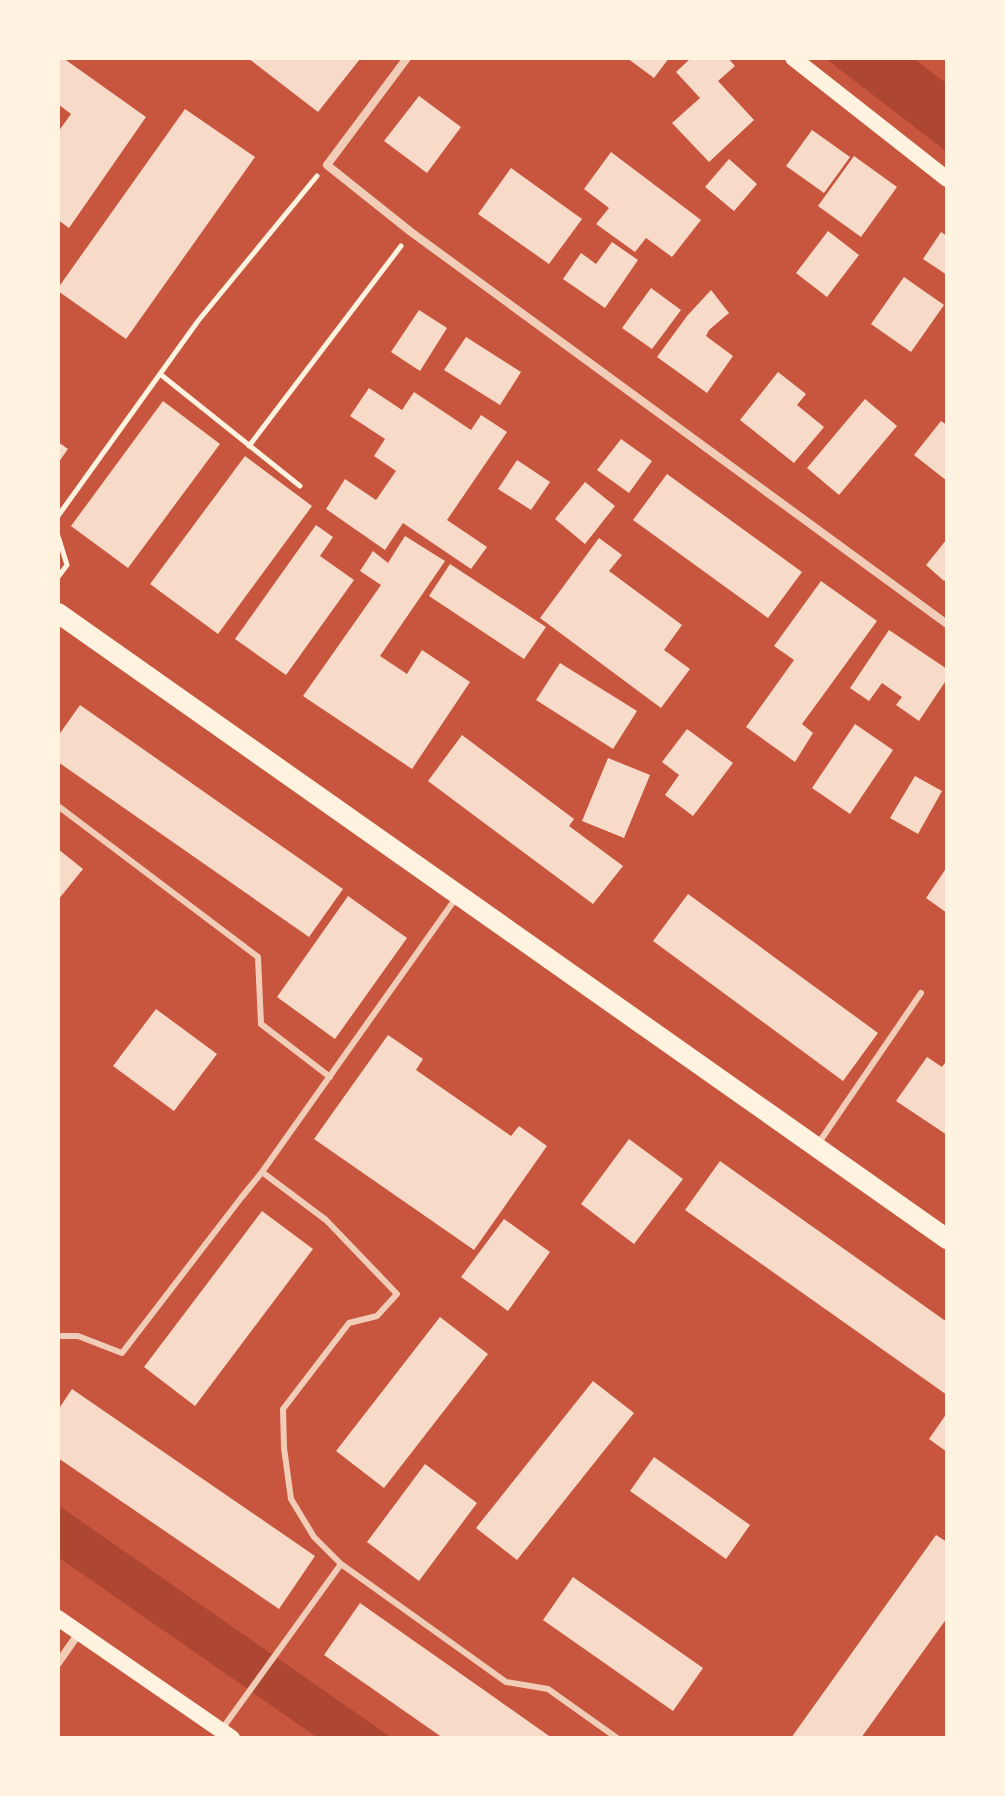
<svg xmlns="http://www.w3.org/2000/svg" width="1005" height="1796" font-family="'PT Sans',sans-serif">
<rect width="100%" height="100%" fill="#c8553d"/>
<!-- green -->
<path fill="#ae4732" d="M825 58H913L947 84V152Z
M58 1505 392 1738H318L58 1557Z"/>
<!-- building -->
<path fill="#f7dbc8" d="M58 58H63L146 117 69 228 58 220V132L71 114 58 104Z
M248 58H358L360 59 318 112Z
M627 58H669L654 78Z
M691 58H728L735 66 718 81 754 120 709 162 672 123 700 98 676 72Z
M419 96 461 127 427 173 384 141Z
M185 109 255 157 126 339 58 291V288Z
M812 130 850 157 824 193 786 166Z
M611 152 701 220 672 257 646 238 635 252 596 224 609 208 584 189Z
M854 156 897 187 861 237 818 206Z
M729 159 757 184 734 211 705 187Z
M511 168 582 219 549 264 478 214Z
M828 231 859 255 827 297 796 273Z
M941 232 947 236V275L923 259Z
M612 242 638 260 605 308 563 279 581 253 596 264Z
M904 277 944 305 911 352 871 324Z
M651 288 681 310 652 349 622 328Z
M711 290 729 313 709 330 706 336 733 356 707 393 657 357 687 316Z
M419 310 447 328 420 371 391 352Z
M466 337 521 372 500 405 444 370Z
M778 372 806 394 797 405 824 427 794 463 740 420Z
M369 388 402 410 414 392 471 430 481 415 507 432 447 520 487 547 471 569 403 523 385 550 326 509 345 479 376 500 396 471 374 456 385 439 350 416Z
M865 399 897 426 839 495 807 468Z
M163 401 220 444 128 568 71 526Z
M941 421 947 425V481L914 455Z
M621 439 652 461 629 493 597 470Z
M58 442 68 449 58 463Z
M245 456 312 506 218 634 150 584Z
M517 460 550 482 531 510 498 489Z
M667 474 802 572 768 618 633 520Z
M585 482 615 506 585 544 555 519Z
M316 525 333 537 320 556 354 580 286 675 235 639Z
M405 536 445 561 380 656 407 674 422 650 470 682 412 769 303 696 381 585 360 571 373 551 388 563Z
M599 538 622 555 609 571 682 625 664 650 690 669 661 708 540 618Z
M947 539V578L944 581 926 565Z
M450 564 546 627 524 659 429 596Z
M821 581 877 621 802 724 813 733 795 762 746 727 794 660 774 646Z
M889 630 947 669V679L919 721 896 705 902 697 882 683 869 701 850 688Z
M560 663 637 711 613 749 536 700Z
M80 705 343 889 309 937 58 762V736Z
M855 724 893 750 850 814 812 788Z
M687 729 733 763 693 816 665 795 679 775 662 762Z
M462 735 574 819 569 826 623 866 593 904 428 781Z
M608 758 650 775 624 838 582 821Z
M915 776 942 791 918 834 890 818Z
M58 849 83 869 58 900Z
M947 867V913L926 898Z
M688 894 878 1033 843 1081 653 941Z
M348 896 407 938 335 1039 277 997Z
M156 1009 217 1054 174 1111 113 1066Z
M388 1035 423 1059 416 1070 511 1136 519 1126 547 1146 474 1250 314 1139Z
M927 1057 942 1067 947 1060V1135L896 1101Z
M629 1139 683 1179 634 1244 581 1204Z
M720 1161 947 1322V1395L685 1210Z
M262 1211 313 1249 195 1406 144 1367Z
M504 1219 550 1252 508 1311 461 1277Z
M440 1317 488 1354 384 1488 336 1451Z
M593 1381 634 1413 517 1560 476 1528Z
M72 1389 315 1556 279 1609 58 1458V1410Z
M947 1413V1452L929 1439Z
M654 1457 750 1525 726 1559 630 1491Z
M425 1464 477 1503 419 1581 367 1542Z
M936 1535 947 1542V1618L861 1738H791Z
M573 1577 703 1668 673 1711 543 1620Z
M360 1603 491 1695 552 1738H443L324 1655Z"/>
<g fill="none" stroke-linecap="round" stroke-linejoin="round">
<!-- path -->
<path stroke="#fff3e0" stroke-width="5" d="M160 374 300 486
M249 446 401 246
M58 516 198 321 317 176
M58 536 67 565 58 577"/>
<!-- service -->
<path stroke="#f1ccb7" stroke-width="6" d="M58 806 258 957 261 1024 330 1077
M818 1144 921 993
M58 1336H78L122 1353 241 1198 262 1172
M341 1564 506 1682 548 1689 617 1738
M222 1729 341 1564 314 1537 291 1499 284 1448 283 1409 349 1323 377 1316 397 1294 326 1220 262 1172 456 898"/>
<!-- minor -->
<path stroke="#f1ccb7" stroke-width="8" d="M407 58 327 165 411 232 947 624
M58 1663 79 1633"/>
<!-- secondary -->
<path stroke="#fff3e0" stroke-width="16" d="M793 58 947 179
M58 1618 232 1738"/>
<!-- primary -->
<path stroke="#fff3e0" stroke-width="20" d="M58 613 947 1239"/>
</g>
<!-- border -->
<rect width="1005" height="1796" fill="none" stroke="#fff3e0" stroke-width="120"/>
</svg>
